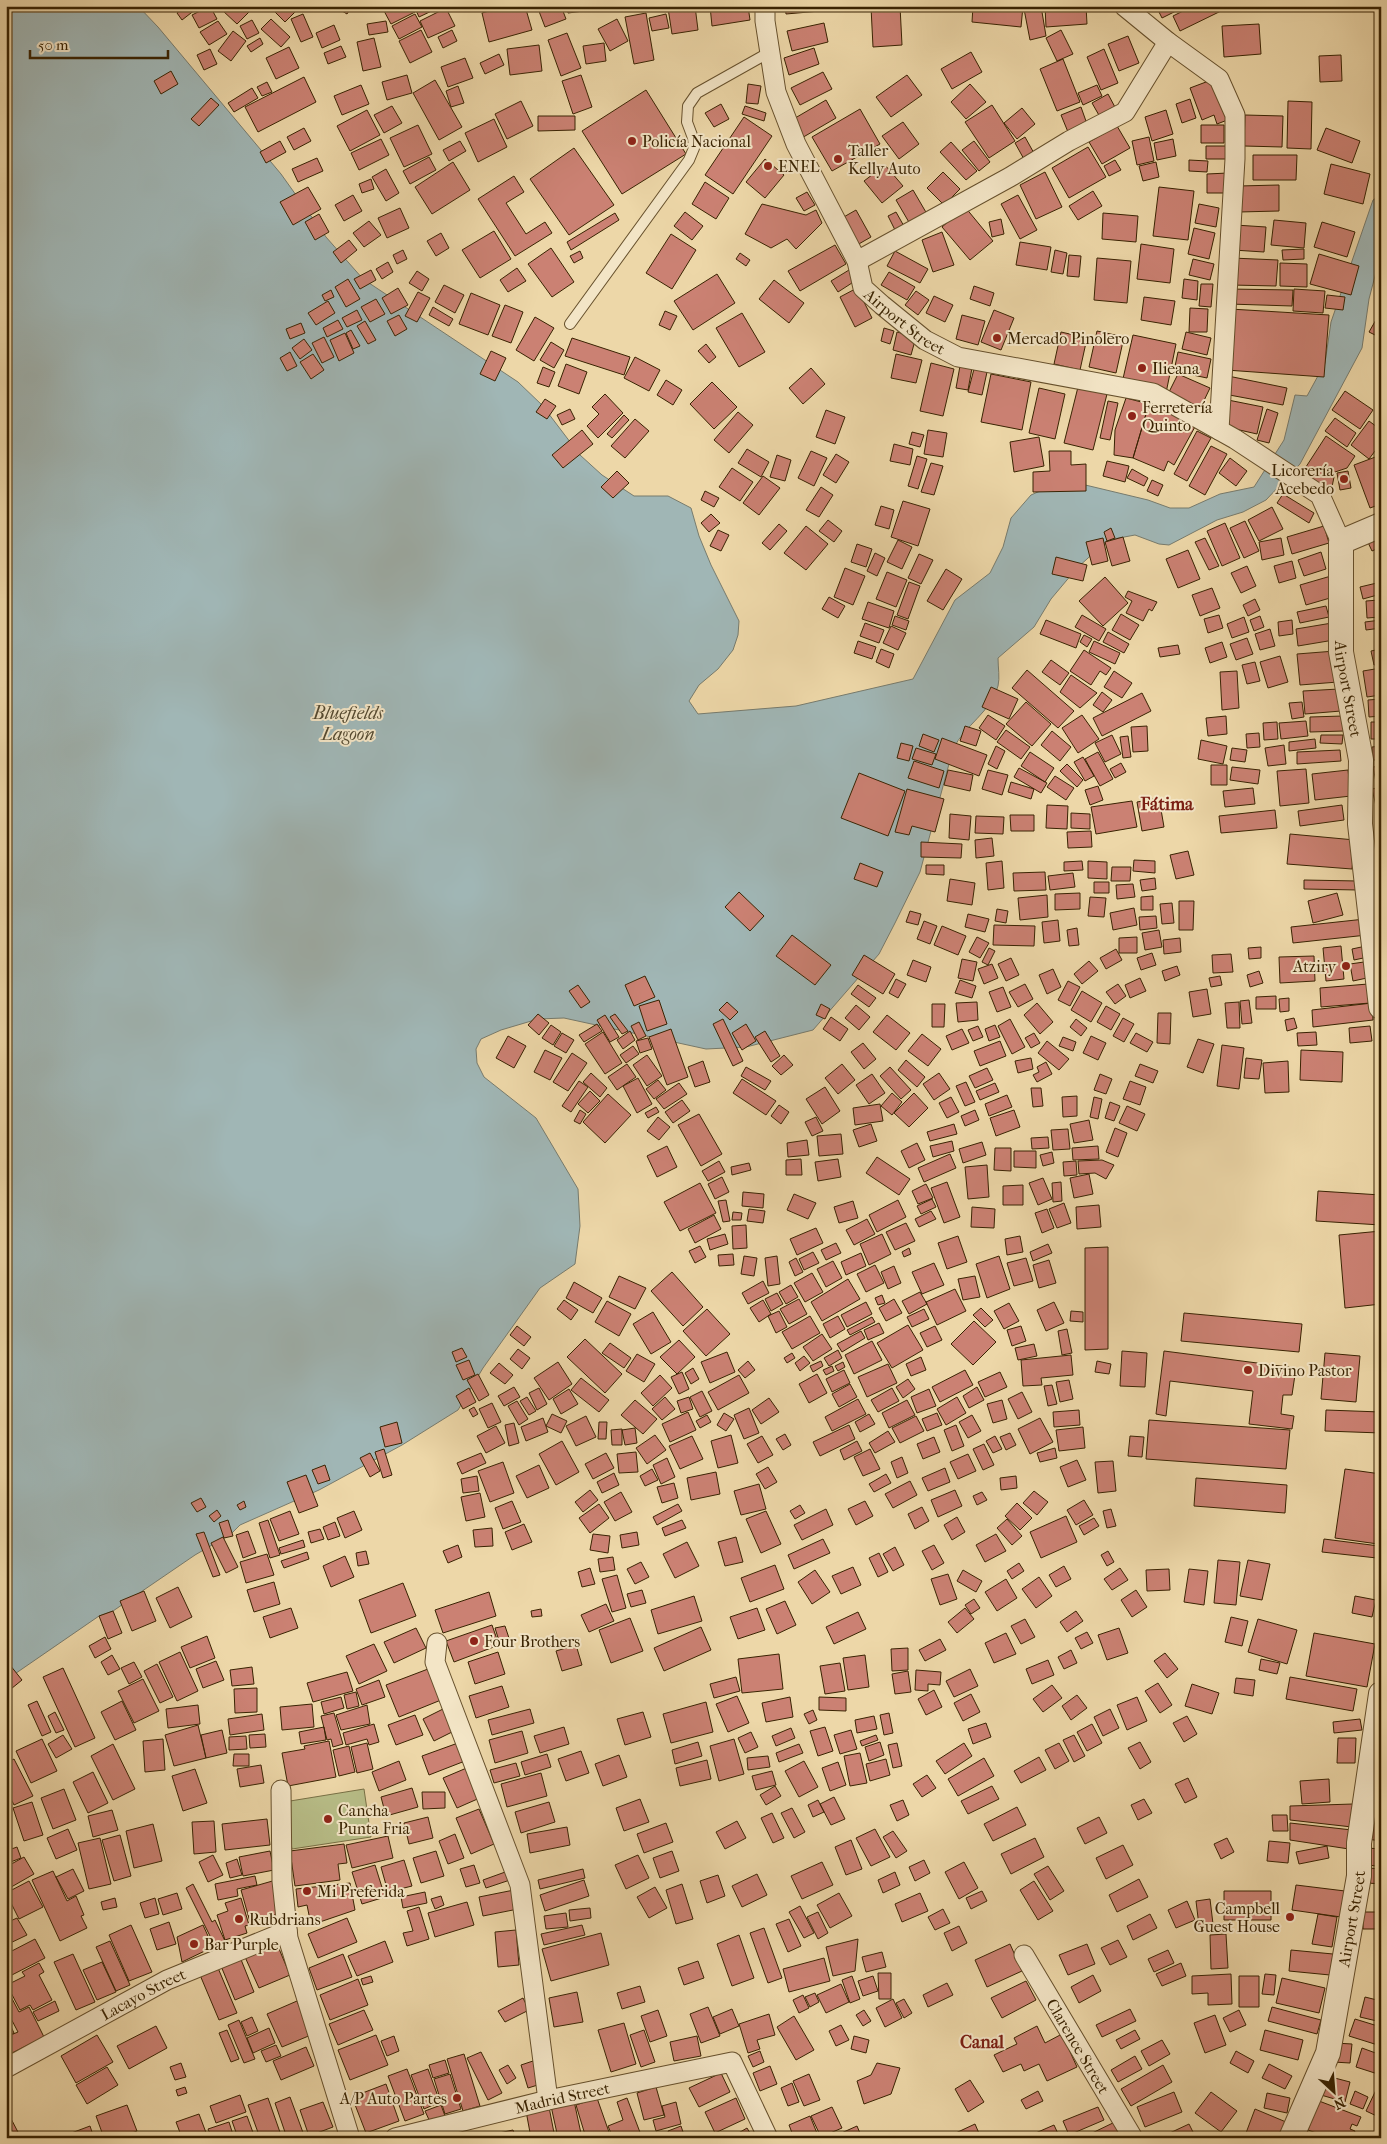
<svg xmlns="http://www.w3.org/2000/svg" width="1387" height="2144" font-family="'IM FELL French Canon',serif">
<rect width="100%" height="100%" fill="#edd7a8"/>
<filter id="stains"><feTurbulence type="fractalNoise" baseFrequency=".004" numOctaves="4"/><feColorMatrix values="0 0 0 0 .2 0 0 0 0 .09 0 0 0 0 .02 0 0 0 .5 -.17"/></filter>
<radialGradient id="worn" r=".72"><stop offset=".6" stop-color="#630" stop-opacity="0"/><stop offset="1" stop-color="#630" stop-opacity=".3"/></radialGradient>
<!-- green -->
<path fill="#b8be88" stroke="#787045" d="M364 1789 371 1837 292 1849 284 1802Z"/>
<!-- water -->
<path fill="#a0b6b5" stroke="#777b6d" d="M6 6H138L158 27 281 174 326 237 363 279 518 382 542 405 580 455 602 475 634 496H668L691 508 699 536 711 565 739 621 738 635 733 650 718 669 699 685 689 701 698 714 796 706 913 679 955 600 990 573 1003 547 1011 518 1031 495 1056 484 1077 483 1148 500 1170 508H1189L1220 494 1254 487 1284 440 1295 395 1307 396 1325 363 1331 322 1373 200 1381 195V253L1369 299 1362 348 1300 464 1266 500 1243 512 1217 520 1169 545 1159 544 1135 535 1108 540 1077 568 1051 599 1034 627 998 658C998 667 1000 678 998 686 991 712 965 725 953 749L920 872 895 923 879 954 813 1030 746 1047 706 1049 564 1018 538 1019 501 1030 481 1039 476 1049 477 1063 484 1077 536 1118 578 1189 580 1226 575 1264 540 1288 483 1368 458 1410 402 1445 319 1490 240 1525 231 1534 195 1555 113 1611 99 1616 6 1680Z"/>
<!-- building -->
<path fill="#cb8173" stroke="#392302" d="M186 6H200L182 20 177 13Z
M210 6 217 19 199 28 192 15Z
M226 6H245L250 11 237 24 222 10Z
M281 6H295L298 9 285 22 275 12Z
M334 6H352L347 14Z
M388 6H412L415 12 391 24 383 9Z
M414 6H442L419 17Z
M507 6H525L532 30 489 42 482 13Z
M537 6H561L566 19 545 27Z
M567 6H598L599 9 568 13Z
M679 6H695L698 30 672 34 668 8Z
M710 6H748L750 20 712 26Z
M785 6H819L820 11 786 14Z
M900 6 902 45 873 47 871 7Z
M973 6H1023L1021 27 972 22Z
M1041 6 1046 36 1030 40 1024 9Z
M1045 6H1086L1087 24 1046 27Z
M1156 6H1186L1162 18Z
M1193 6H1219L1221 11 1180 31 1173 16Z
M446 8 455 26 428 38 420 21Z
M646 13 654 60 634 64 625 17Z
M303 14 313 37 301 42 291 19Z
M415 14 422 27 399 39 392 26Z
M666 14 669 28 652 31 649 18Z
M271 19 290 37 281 47 261 29Z
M617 19 628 41 610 51 598 29Z
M252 20 259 33 247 39 240 26Z
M218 21 227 34 209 45 200 32Z
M386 21 388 32 369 35 367 24Z
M824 23 828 42 792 51 787 31Z
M1259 24 1261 54 1224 57 1222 26Z
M334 25 340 40 322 48 316 33Z
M421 30 432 52 410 63 399 41Z
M452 30 457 41 443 48 438 37Z
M1061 30 1073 54 1057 61 1046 38Z
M233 31 246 41 231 61 218 51Z
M567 33 581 68 561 76 548 40Z
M1128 36 1139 63 1119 71 1108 44Z
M260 38 263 44 251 52 247 46Z
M374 38 381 67 363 71 357 42Z
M604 43 606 61 586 64 583 46Z
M539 45 542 71 510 75 507 49Z
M341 46 346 57 328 64 324 53Z
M289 47 299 68 276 79 266 58Z
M814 48 819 64 789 75 784 58Z
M210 49 217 64 204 70 197 55Z
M1104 49 1118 83 1101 90 1087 57Z
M971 52 982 72 952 89 941 69Z
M499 54 504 65 485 74 480 63Z
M1341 55 1342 81 1320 82 1319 56Z
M465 58 473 78 448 87 441 67Z
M1063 59 1080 102 1057 111 1040 69Z
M171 71 178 84 161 94 154 81Z
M823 72 832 89 800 105 791 88Z
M407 75 412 93 387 100 382 82Z
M581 75 592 107 573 114 562 81Z
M907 75 922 95 891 117 876 97Z
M304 77 316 102 258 132 245 107Z
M1214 79 1230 119 1217 124 1214 115 1202 120 1190 88Z
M435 80 462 127 439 140 413 93Z
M267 82 272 92 262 96 257 87Z
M748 84 761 86 758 104 746 103Z
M970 84 986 102 966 119 951 102Z
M361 85 369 104 342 115 334 96Z
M1097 85 1102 96 1083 105 1078 93Z
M458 86 464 103 451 107 446 91Z
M252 88 258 98 234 112 228 103Z
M646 90 686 154 622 194 582 131Z
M1108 94 1116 109 1100 117 1092 103Z
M211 98 219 105 199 126 191 119Z
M1190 99 1196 118 1182 123 1176 104Z
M826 100 836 118 800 139 790 121Z
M521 101 533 126 507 139 495 114Z
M1288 101 1312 102 1311 149 1287 148Z
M721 104 729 119 714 127 705 113Z
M992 105 1015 141 989 158 965 122Z
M392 106 402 123 384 133 374 115Z
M745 106 766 113 764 121 742 114Z
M1081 107 1087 124 1068 132 1061 115Z
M1022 108 1035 124 1017 139 1004 123Z
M860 109 880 144 832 171 812 137Z
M367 110 380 135 350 151 337 126Z
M1166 110 1173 134 1152 141 1145 117Z
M1245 115 1283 116 1282 147 1244 146Z
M538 116H575V130L538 131Z
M744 117 772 136 733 194 705 175Z
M494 119 507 147 478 162 465 133Z
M903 122 919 144 899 159 882 136Z
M418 125 432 154 404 167 390 138Z
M1201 125H1224V143H1201Z
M1117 126 1130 148 1102 164 1089 142Z
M304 128 311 141 294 150 287 137Z
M1326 128 1360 141 1352 163 1317 150Z
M1025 137 1035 155 1025 161 1015 143Z
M1149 137 1154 161 1137 165 1132 141Z
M381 139 389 155 359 170 351 153Z
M1173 139 1176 156 1157 160 1154 143Z
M280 141 286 152 266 163 260 152Z
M460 141 466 151 449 161 443 150Z
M974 141 990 162 979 171 962 150Z
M951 142 977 171 966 180 940 152Z
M1206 146H1227V159H1206Z
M1088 147 1106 177 1069 198 1052 168Z
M574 148 614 205 569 235 530 179Z
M1253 155H1297L1296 180H1253Z
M429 157 436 170 410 184 403 171Z
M317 158 323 171 298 182 292 169Z
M765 159 784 175 765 198 746 182Z
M1115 160 1121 170 1109 176 1104 166Z
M1189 160 1208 161 1207 172 1189 171Z
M453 162 470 190 432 214 415 187Z
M1156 162 1159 177 1143 181 1139 166Z
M1331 164 1370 174 1363 204 1324 194Z
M885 165 903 186 882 203 864 181Z
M386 169 399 193 386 201 372 177Z
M943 172 960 189 944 205 927 188Z
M1045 172 1062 207 1036 219 1020 185Z
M1228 173 1227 193H1207V174Z
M514 176 524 192 506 203 526 234 545 222 552 233 515 256 478 199Z
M371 179 374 189 362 193 359 184Z
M705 182 729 198 716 219 692 204Z
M1279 185V211L1239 212V186Z
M308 187 321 209 293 225 280 202Z
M1159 187 1194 191 1188 240 1153 236Z
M913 190 927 214 910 224 896 200Z
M1093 191 1102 206 1078 220 1069 206Z
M807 192 815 205 804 211 796 198Z
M353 195 362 211 344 221 335 205Z
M1018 195 1037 230 1020 239 1001 204Z
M762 204 806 215 816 210 822 223 796 249 787 239 771 248 745 234Z
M1199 204 1219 208 1216 227 1195 223Z
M965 207 993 241 970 260 942 227Z
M400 208 409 228 387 238 378 218Z
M856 210 871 237 857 245 842 218Z
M685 212 703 226 692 240 674 226Z
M896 212 905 228 896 232 888 216Z
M615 213 619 220 571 250 567 242Z
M1103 213 1138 216 1136 242 1102 239Z
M319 214 329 232 315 240 305 222Z
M1001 219 1004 234 992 237 989 222Z
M1274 220 1306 223 1304 248 1271 245Z
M369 221 381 235 364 247 353 233Z
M1322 222 1355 232 1347 257 1314 247Z
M1235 225 1266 227 1264 252 1233 250Z
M1194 228 1215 233 1209 259 1188 254Z
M494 231 511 259 480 278 462 250Z
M942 232 954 265 933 272 922 240Z
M441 233 449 248 436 256 427 241Z
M671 234 696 250 672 289 646 273Z
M349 240 357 250 341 263 333 252Z
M1020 242 1051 247 1047 270 1016 265Z
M1141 244 1174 249 1170 283 1137 279Z
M835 245 846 264 800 291 788 271Z
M551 248 574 282 552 297 528 264Z
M1304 249V259L1283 260 1282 250Z
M403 250 407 259 397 264 393 255Z
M1055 250 1067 253 1063 274 1051 272Z
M580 251 583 258 574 263 570 256Z
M895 251 928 269 920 283 887 266Z
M740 253 750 260 746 266 736 259Z
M1319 254 1359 266 1351 295 1310 284Z
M1069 255 1081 256 1079 277 1067 276Z
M1097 258 1131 261 1127 303 1094 300Z
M1232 258 1278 260 1276 286 1231 285Z
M1193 259 1214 264 1210 280 1189 275Z
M388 262 393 272 382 279 376 269Z
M1280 263 1307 264V287L1280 286Z
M517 268 526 281 508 292 500 280Z
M371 270 376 280 360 289 354 279Z
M849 270 855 281 838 292 831 281Z
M417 271 429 279 422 291 409 283Z
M889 272 915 287 907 300 881 285Z
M717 274 735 303 693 330 674 301Z
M348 279 360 299 346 307 335 287Z
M1184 279 1198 281 1197 300 1182 298Z
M774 280 804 303 789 323 759 299Z
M1201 284H1213L1211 307 1199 306Z
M444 285 464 295 455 313 435 302Z
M974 286 994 293 990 306 970 299Z
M398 288 408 305 391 314 382 298Z
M857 288 872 318 855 327 840 297Z
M1229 289 1293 290 1292 306 1229 304Z
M1294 289 1325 291 1323 313 1293 311Z
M331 290 334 297 325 301 322 295Z
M916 291 929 300 918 315 905 305Z
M418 292 430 298 417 322 405 316Z
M471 293 500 305 488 335 459 324Z
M1327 295 1345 297 1343 310 1325 308Z
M934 296 953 305 945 322 926 313Z
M1144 297 1175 301 1171 325 1141 320Z
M376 299 385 314 370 322 361 307Z
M328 301 335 313 316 325 308 313Z
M505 305 523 312 511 343 492 336Z
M433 307 453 319 449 326 429 315Z
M1190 308 1208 309 1207 332H1189Z
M1230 309 1329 315 1324 377 1226 370Z
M357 310 362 320 347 327 342 318Z
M994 310 1014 318 1001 350 981 342Z
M665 311 677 316 670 330 659 325Z
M1381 311V338L1369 332Z
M742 313 765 352 739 367 716 328Z
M399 315 407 329 395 336 387 321Z
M962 315 985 321 978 345 956 339Z
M535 317 554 328 534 361 516 350Z
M338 320 343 329 327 337 323 328Z
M365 321 376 340 368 344 357 326Z
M301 323 305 333 290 339 286 329Z
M884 328 894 331 890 344 881 341Z
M351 330 360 346 353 349 346 333Z
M1097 331 1124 337 1116 373 1089 367Z
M897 332 916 337 911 355 893 350Z
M1061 332 1087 338 1080 370 1054 364Z
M1186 332 1211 338 1207 355 1182 349Z
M345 333 354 353 339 361 330 340Z
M1133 335 1176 344 1166 393 1122 383Z
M324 337 334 357 322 363 312 343Z
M572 338 630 357 624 375 565 356Z
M304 339 312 350 300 359 292 348Z
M551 342 564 350 554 368 540 360Z
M706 344 716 357 709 363 698 351Z
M491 351 506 358 495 381 480 374Z
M290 352 297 366 287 371 280 358Z
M1178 352 1211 359 1207 378 1174 371Z
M313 354 324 370 311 379 300 362Z
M896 354 922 360 916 383 891 378Z
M635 357 660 370 649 391 624 378Z
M931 363 954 369 943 416 920 411Z
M566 364 587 372 579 394 558 386Z
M960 366 972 368 968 390 956 388Z
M543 367 555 372 549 387 537 383Z
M811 368 825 384 803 404 789 388Z
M974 369 987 372 982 395 968 392Z
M991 374 1031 382 1022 430 981 422Z
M1178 374 1210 388 1199 411 1167 396Z
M1228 376 1287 388 1283 405 1224 394Z
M666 380 682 390 673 405 657 395Z
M712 382 737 407 714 429 690 404Z
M1078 387 1107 394 1093 450 1064 443Z
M1039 388 1065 394 1055 439 1029 433Z
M1345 391 1373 410 1360 429 1332 410Z
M605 394 623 413 598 438 587 426 599 414 592 407Z
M1126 398 1149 404 1133 458 1114 455 1115 430Z
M545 399 556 406 547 419 536 412Z
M1228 400 1263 407 1257 434 1222 426Z
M1108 401 1118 403 1110 440 1100 438Z
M1149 404 1196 425 1174 465 1168 461 1164 471 1133 458Z
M570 409 575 419 562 425 557 415Z
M1267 409 1278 413 1269 443 1257 440Z
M826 410 845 417 835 444 816 437Z
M738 412 753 425 729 453 714 440Z
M624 415 629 420 612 438 607 434Z
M1335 418 1356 433 1347 447 1325 431Z
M635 419 649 431 625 458 611 446Z
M1369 421 1381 430V443L1369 459 1351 445Z
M582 430 593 444 563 468 552 455Z
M928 430 947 433 943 457 924 454Z
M1197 431 1211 438 1187 481 1174 474Z
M912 432 924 435 920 447 909 444Z
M1326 436 1355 456 1347 468 1335 472 1331 492 1302 473Z
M1039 437 1044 466 1014 472 1010 442Z
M894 444 913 449 910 465 890 461Z
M1211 446 1227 454 1205 495 1189 486Z
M747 449 769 462 761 477 738 463Z
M811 451 827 458 814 486 798 478Z
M1049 451H1071V465L1086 464V491L1033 492V472L1050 471Z
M836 454 849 462 836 483 823 475Z
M777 455 791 460 785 481 770 477Z
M917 456 927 459 918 489 908 486Z
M1378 456 1381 462V504L1370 508 1354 465Z
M1230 458 1247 471 1236 486 1219 473Z
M1107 461 1129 466 1125 482 1103 476Z
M931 463 943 466 934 495 921 492Z
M732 468 753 482 740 501 719 487Z
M1132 469 1148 478 1144 486 1127 478Z
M617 471 629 483 613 498 601 487Z
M1348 471 1351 488 1340 490 1337 473Z
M763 476 780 488 759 515 743 503Z
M1152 480 1163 485 1158 496 1147 491Z
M821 487 833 495 819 517 806 510Z
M705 491 719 498 714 507 701 500Z
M1283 494 1314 513 1309 523 1277 503Z
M903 501 930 509 918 546 891 537Z
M881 506 894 510 889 529 875 525Z
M1272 507 1283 529 1259 541 1248 520Z
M711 514 720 523 709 532 701 523Z
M828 520 842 531 834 542 819 531Z
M1245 521 1259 551 1244 558 1230 528Z
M1225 523 1240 558 1222 566 1207 531Z
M779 524 787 531 770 550 762 543Z
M806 526 828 544 806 570 784 553Z
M1324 526 1329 543 1292 554 1287 537Z
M1111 528 1115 538 1107 541 1104 532Z
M1381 529V547L1372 551 1365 536Z
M718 530 729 535 721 551 710 546Z
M1123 537 1130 561 1112 566 1105 542Z
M1103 538 1108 561 1092 565 1086 542Z
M1205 538 1219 566 1209 570 1195 542Z
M1281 538 1284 555 1262 560 1259 542Z
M898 540 912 547 902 569 887 562Z
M857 544 872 549 866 567 851 562Z
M1188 550 1200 579 1178 588 1166 559Z
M1321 552 1326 569 1304 576 1298 560Z
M875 553 885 558 877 576 867 571Z
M919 554 933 560 921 584 908 578Z
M1056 557 1087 565 1083 581 1052 574Z
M1292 561 1296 578 1279 583 1274 566Z
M1247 566 1256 586 1241 593 1231 573Z
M845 568 865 576 853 605 834 597Z
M946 569 962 579 943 610 927 601Z
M887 572 907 580 896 607 876 599Z
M1331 576 1337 596 1306 605 1300 585Z
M1105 577 1128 603 1103 626 1079 601Z
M909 582 920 586 908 619 897 615Z
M1381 582V594L1363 599 1360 587Z
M1212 588 1220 608 1200 616 1192 595Z
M1128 591 1157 602 1152 611 1149 609 1143 621 1126 613 1132 601 1125 597Z
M829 597 845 606 838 618 822 609Z
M1255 599 1260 610 1248 616 1243 605Z
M1379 600 1381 617 1367 618 1366 601Z
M868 602 894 611 889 628 862 619Z
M1326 606 1329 617 1300 623 1297 612Z
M1121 614 1139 625 1130 640 1112 630Z
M1082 615 1106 629 1099 641 1075 627Z
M1219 615 1223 628 1208 633 1204 619Z
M895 616 909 621 906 630 892 625Z
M1260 616 1264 627 1254 631 1250 620Z
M1244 617 1249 632 1232 638 1227 624Z
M1046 620 1081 634 1076 648 1040 634Z
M1292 620 1293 634 1279 636 1278 622Z
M1381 620V628L1366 630 1365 622Z
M865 623 884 630 879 643 860 636Z
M1332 623 1334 640 1298 646 1296 629Z
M891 626 906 633 898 650 883 643Z
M1270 629 1275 646 1260 650 1255 634Z
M1108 632 1129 644 1124 653 1103 642Z
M1084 635 1092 639 1087 647 1080 642Z
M1247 638 1253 654 1236 660 1230 644Z
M858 641 876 647 872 659 854 653Z
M1094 641 1120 653 1115 664 1089 652Z
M1222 642 1227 657 1210 663 1205 648Z
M1178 645 1180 654 1160 657 1158 648Z
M881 649 894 654 889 668 876 662Z
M1381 649V663L1374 665 1371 651Z
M1084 650 1111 668 1106 675 1100 671 1091 685 1070 671Z
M1335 651 1338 682 1300 685 1297 654Z
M1280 656 1288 682 1268 688 1260 662Z
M1051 660 1069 673 1060 685 1042 672Z
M1255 662 1260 681 1247 684 1242 665Z
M1381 668V695L1367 697 1363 671Z
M1027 670 1074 711 1058 728 1012 688Z
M1114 671 1132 683 1122 698 1104 687Z
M1237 671 1239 708 1222 710 1220 672Z
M1071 675 1097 693 1080 708 1060 692Z
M991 687 1018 699 1009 719 982 707Z
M1339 689 1341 711 1305 714 1303 691Z
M1102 692 1112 700 1103 712 1093 705Z
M1142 693 1151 711 1102 736 1093 718Z
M1381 699V716L1369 717 1368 700Z
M1026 702 1051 724 1032 746 1006 724Z
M1302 702 1304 717 1292 719 1289 703Z
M988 715 1005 726 996 740 979 728Z
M1082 715 1099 739 1078 753 1062 728Z
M1226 716 1227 734 1208 736 1206 718Z
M1343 716 1344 731 1310 732V717Z
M1306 721 1308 736 1281 739 1279 723Z
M1277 722 1278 739 1264 740 1263 723Z
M1371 722H1381V739H1371Z
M965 726 981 731 976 746 960 741Z
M1147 726 1148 751 1133 752 1131 727Z
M1006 730 1030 747 1021 759 997 742Z
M1052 731 1071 747 1060 761 1041 745Z
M1259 733 1260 747 1247 748 1246 734Z
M923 734 939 740 934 752 919 746Z
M1112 735 1121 754 1105 762 1095 743Z
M1321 735H1343L1342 744 1320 743Z
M1128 736 1131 757 1123 758 1120 737Z
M942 738 987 755 979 776 935 759Z
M1315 739 1316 748 1289 751V742Z
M1201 740 1227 746 1223 764 1198 759Z
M901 743 913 746 909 761 897 758Z
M1284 745 1286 764 1268 766 1265 748Z
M996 746 1005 751 997 769 988 764Z
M1381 746V760H1373L1372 747Z
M916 748 936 754 932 765 912 759Z
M1232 748 1247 750 1245 762 1230 760Z
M1340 750 1341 761 1297 764V752Z
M1030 752 1054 768 1045 782 1021 766Z
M1098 752 1113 779 1100 786 1085 759Z
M1083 757 1094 776 1085 781 1074 762Z
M914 761 944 771 939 788 908 778Z
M1121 763 1126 772 1115 778 1110 769Z
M1067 764 1083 780 1077 787 1060 771Z
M1211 765H1227V785H1211Z
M1381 766V781L1376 782 1373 767Z
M1232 767 1260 770 1258 784 1230 780Z
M1019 768 1047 783 1041 793 1014 777Z
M1306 769 1309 803 1280 806 1277 771Z
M948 770 973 775 970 791 944 785Z
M988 770 1008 775 1002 795 982 789Z
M1348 770 1351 796 1315 800 1312 774Z
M859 773 905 791 888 836 841 818Z
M1055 776 1074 788 1066 800 1047 787Z
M1011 782 1034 789 1031 799 1008 792Z
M1098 786 1103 800 1090 805 1085 790Z
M1381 787V805L1376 806 1372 789Z
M1253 788 1255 804 1225 807 1223 791Z
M907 789 944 799 935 832 912 826 909 835 895 832Z
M1159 798 1164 827 1142 831 1137 802Z
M1132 801 1137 827 1096 834 1091 807Z
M1047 805 1068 806 1067 829 1046 828Z
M1342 805 1344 820 1300 826 1298 811Z
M1275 810 1277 828 1221 833 1219 816Z
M1071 813 1090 814V829L1071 828Z
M950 814 971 816 969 840 949 838Z
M1010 815H1034V831H1011Z
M976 816 1004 817 1003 834 975 833Z
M1091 831 1092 847 1068 848 1067 832Z
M1290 834 1355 840 1352 869 1287 864Z
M992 838 994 856 976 858 975 840Z
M921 842 962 844 961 858 921 857Z
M1188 851 1194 875 1176 879 1170 855Z
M1134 860 1155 861V873L1133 871Z
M1002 861 1004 888 988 890 986 863Z
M1082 861 1083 870 1064 871V862Z
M1088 861 1107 862V879L1088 878Z
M860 863 883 872 877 887 854 879Z
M926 865H944V875L926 874Z
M1112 867H1131L1130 881H1111Z
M1045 872 1046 890 1014 891 1013 873Z
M1073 873 1075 887 1050 890 1048 876Z
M1155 878 1156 889 1142 891 1140 880Z
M950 879 975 883 972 905 947 901Z
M1304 880 1358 881V890L1304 889Z
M1094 882H1109V893H1094Z
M1133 884 1135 897 1117 899 1116 885Z
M739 892 764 916 750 931 725 907Z
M1080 893V909L1055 910V894Z
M1337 893 1343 915 1313 923 1308 901Z
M1047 895 1048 917 1020 920 1018 898Z
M1153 896V910H1141V897Z
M1090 897 1106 898 1104 917 1088 916Z
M1179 901H1194L1193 930H1179Z
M1172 903 1174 923 1162 924 1160 904Z
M1134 908 1137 925 1113 930 1110 913Z
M997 909 1008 911 1006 923 995 921Z
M910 911 921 914 918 925 906 922Z
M968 914 989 919 985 932 965 927Z
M1156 916 1157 928 1140 930 1139 917Z
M1365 919 1367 935 1293 943 1291 927Z
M1058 920 1060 941 1044 943 1042 922Z
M924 921 937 926 930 944 917 939Z
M994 925 1035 926 1034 946 993 945Z
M942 926 966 936 958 955 934 945Z
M1077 928 1079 945 1069 946 1067 930Z
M1159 930 1162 947 1145 950 1142 933Z
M792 935 831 965 815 985 776 956Z
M977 937 989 943 980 958 969 952Z
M1137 937V953H1119V938Z
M1180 938 1181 952 1164 954 1163 940Z
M1341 946 1344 979 1326 981 1323 948Z
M1366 946 1368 957 1354 960 1352 949Z
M1261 947V958L1249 959 1248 948Z
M989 948 995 951 988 965 982 962Z
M1116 949 1122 960 1106 969 1100 958Z
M1152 953 1156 965 1141 970 1137 958Z
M1231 954 1233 972 1213 973 1212 955Z
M864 955 895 974 883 994 852 975Z
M1314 956 1315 981 1280 983 1279 957Z
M1011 958 1019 975 1006 981 998 964Z
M962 959 977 962 973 981 958 978Z
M913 960 931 967 926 982 907 975Z
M1089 961 1098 971 1082 984 1074 974Z
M1364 962 1367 978 1353 981 1350 964Z
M992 964 998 978 984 984 978 969Z
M1177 966 1180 975 1165 981 1162 971Z
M1053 969 1061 987 1047 994 1039 975Z
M1259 971 1263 983 1250 987 1247 975Z
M645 976 655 997 634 1006 625 985Z
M1220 976 1222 985 1211 987 1209 978Z
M1140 978 1146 991 1130 998 1125 985Z
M896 979 906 984 898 998 889 993Z
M960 980 976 986 972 998 955 993Z
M1068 981 1080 987 1070 1006 1058 1000Z
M1025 984 1033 999 1018 1007 1009 992Z
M1118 984 1126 996 1115 1004 1106 992Z
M1368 984 1370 1003 1321 1007 1320 988Z
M578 985 590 1002 581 1008 569 991Z
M858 985 876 998 869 1007 851 994Z
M1003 987 1011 1007 997 1012 989 992Z
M1207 989 1211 1014 1193 1017 1189 992Z
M1082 991 1102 1003 1091 1022 1071 1010Z
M1276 996V1009H1256V997Z
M1289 998V1011L1280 1012 1279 999Z
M659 1000 667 1024 647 1031 639 1006Z
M1249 1000 1252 1023 1242 1024 1240 1001Z
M727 1002 738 1012 730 1020 719 1010Z
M977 1002 978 1020 958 1022 956 1003Z
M1239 1002 1240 1028H1227L1225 1003Z
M1037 1003 1053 1022 1040 1034 1024 1015Z
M1372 1003 1373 1020 1313 1027 1312 1010Z
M821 1004 830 1009 825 1019 816 1015Z
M932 1004H945L944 1027H932Z
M856 1005 870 1017 859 1030 845 1018Z
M1106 1006 1120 1014 1111 1030 1097 1022Z
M1158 1013H1171L1170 1044 1157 1043Z
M538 1014 549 1023 539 1035 528 1025Z
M615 1014 628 1031 622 1034 610 1017Z
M605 1015 619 1037 610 1042 597 1020Z
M887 1015 910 1033 896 1050 873 1032Z
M831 1017 848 1029 840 1041 823 1029Z
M1123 1018 1134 1024 1124 1042 1113 1036Z
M1294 1018 1297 1028 1287 1031 1285 1020Z
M723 1019 743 1061 733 1066 713 1024Z
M1010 1019 1025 1047 1012 1054 998 1026Z
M1076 1019 1087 1028 1081 1036 1070 1027Z
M639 1022 646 1036 638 1040 631 1026Z
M597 1024 602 1031 584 1042 579 1035Z
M746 1024 756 1041 742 1050 732 1033Z
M551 1025 561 1032 553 1045 542 1038Z
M995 1025 1000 1037 989 1041 985 1029Z
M978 1026 983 1037 973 1041 968 1030Z
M1370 1026 1372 1041 1350 1043 1349 1028Z
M671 1029 688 1077 667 1085 649 1037Z
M962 1029 969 1043 952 1050 946 1036Z
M630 1031 635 1040 623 1049 617 1040Z
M765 1031 780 1056 771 1062 755 1037Z
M603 1032 622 1063 605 1074 585 1044Z
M1316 1032 1317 1045 1298 1046 1297 1033Z
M562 1033 574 1040 566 1053 554 1046Z
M1034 1033 1040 1043 1031 1048 1025 1038Z
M1136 1033 1153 1042 1147 1052 1130 1043Z
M922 1034 941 1049 928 1066 908 1051Z
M508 1036 526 1046 514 1068 496 1058Z
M1091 1036 1106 1043 1098 1060 1083 1053Z
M1063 1037 1076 1042 1073 1051 1059 1046Z
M648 1038 652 1049 640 1053 636 1041Z
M1198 1039 1214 1044 1203 1073 1187 1067Z
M1000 1041 1006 1056 980 1066 974 1051Z
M1047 1041 1069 1059 1059 1070 1038 1053Z
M863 1043 876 1059 864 1069 851 1052Z
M1222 1045 1244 1048 1239 1089 1217 1086Z
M633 1046 639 1054 626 1063 620 1055Z
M545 1050 562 1058 550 1080 534 1072Z
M1301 1050 1343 1052 1342 1082 1300 1080Z
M572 1053 587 1063 568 1091 553 1082Z
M647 1055 662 1076 647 1086 633 1065Z
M784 1055 793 1065 781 1075 772 1066Z
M1031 1058 1033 1069 1018 1073 1015 1061Z
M1246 1058 1262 1060 1259 1079 1244 1078Z
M906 1060 925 1077 917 1087 898 1070Z
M703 1061 710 1082 695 1087 688 1067Z
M1288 1061 1289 1092 1265 1093 1263 1063Z
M1046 1062 1052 1074 1037 1082 1033 1075 1039 1072 1037 1067Z
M627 1064 636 1077 617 1090 608 1077Z
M842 1064 855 1080 838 1094 825 1078Z
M1140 1064 1158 1071 1153 1083 1135 1076Z
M746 1067 771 1081 765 1090 741 1076Z
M890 1067 911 1090 901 1099 880 1076Z
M987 1068 993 1080 975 1088 969 1076Z
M591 1073 607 1088 600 1097 583 1082Z
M939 1073 950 1089 934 1100 923 1084Z
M872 1074 885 1093 869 1104 856 1085Z
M1100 1074 1112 1079 1106 1094 1094 1090Z
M638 1078 652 1104 637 1113 623 1086Z
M742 1079 776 1101 766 1115 733 1093Z
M658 1080 666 1090 654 1099 646 1089Z
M579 1081 588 1087 571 1112 562 1106Z
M1130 1081 1146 1087 1140 1105 1123 1099Z
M966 1082 975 1102 965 1106 956 1086Z
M679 1083 687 1094 664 1109 656 1099Z
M995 1083 999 1092 980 1100 976 1091Z
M825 1087 840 1111 822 1124 806 1099Z
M1031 1088H1041L1043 1106 1033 1107Z
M590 1091 600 1101 588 1113 578 1104Z
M892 1093 902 1102 892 1115 881 1106Z
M914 1093 928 1108 909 1127 894 1113Z
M608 1094 631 1115 605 1143 583 1122Z
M1007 1095 1012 1107 989 1116 985 1104Z
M1077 1096V1116L1063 1117 1062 1097Z
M951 1097 959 1112 947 1118 939 1103Z
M1094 1097 1102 1099 1098 1119 1090 1117Z
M682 1100 690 1111 673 1123 665 1112Z
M1110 1102 1120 1106 1114 1121 1105 1118Z
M880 1104 883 1121 855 1125 853 1108Z
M779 1105 789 1112 781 1124 771 1116Z
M1127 1106 1145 1114 1137 1131 1119 1123Z
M656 1107 659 1112 648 1118 645 1113Z
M580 1110 586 1114 580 1124 574 1121Z
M975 1110 979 1120 965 1126 961 1116Z
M1014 1110 1020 1127 996 1136 990 1118Z
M699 1114 722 1154 701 1166 678 1125Z
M658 1117 670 1127 659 1140 647 1131Z
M816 1117 823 1131 812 1136 805 1122Z
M1089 1120 1093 1140 1074 1143 1070 1124Z
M871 1124 877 1141 859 1147 853 1130Z
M954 1124 957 1134 930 1141 927 1132Z
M1115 1128 1127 1133 1118 1157 1106 1152Z
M1068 1129 1070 1149 1053 1150 1051 1130Z
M841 1134 843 1154 819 1156 817 1136Z
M1048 1137 1049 1148 1032 1149 1031 1138Z
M807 1140 809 1155 788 1157 787 1143Z
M952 1141 954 1151 933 1157 930 1146Z
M982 1142 986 1155 963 1163 959 1149Z
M917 1143 925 1160 909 1168 901 1151Z
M667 1146 677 1167 657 1177 647 1156Z
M1098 1146 1099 1159 1073 1160 1072 1148Z
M995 1148H1011V1171L994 1170Z
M1014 1151H1036V1168L1014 1167Z
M1052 1152 1054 1163 1043 1166 1040 1155Z
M950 1154 956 1168 924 1182 918 1168Z
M877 1157 910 1179 899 1195 866 1173Z
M801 1159 802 1175H786V1160Z
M838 1159 841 1177 818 1181 815 1162Z
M1102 1160 1114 1165 1106 1179 1095 1173 1079 1174 1078 1161Z
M719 1161 725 1172 708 1181 702 1171Z
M1076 1161 1077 1175 1064 1176 1063 1162Z
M749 1163 751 1170 732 1175 731 1167Z
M987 1165 989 1197 968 1199 965 1167Z
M1089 1174 1093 1194 1074 1198 1070 1178Z
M722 1177 729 1192 715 1199 708 1184Z
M1043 1178 1052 1199 1038 1205 1029 1183Z
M947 1182 960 1217 944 1223 931 1188Z
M1061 1182 1062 1201 1053 1202 1052 1183Z
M700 1183 716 1213 680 1231 664 1202Z
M926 1184 933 1198 918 1204 912 1191Z
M1023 1185V1205H1003V1186Z
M1318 1191 1381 1195V1225L1316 1221Z
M743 1192 764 1194 763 1208 742 1206Z
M794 1194 816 1203 808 1219 787 1210Z
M932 1199 936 1207 921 1214 917 1206Z
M726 1200 730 1221 723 1222 718 1201Z
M898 1200 906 1217 877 1232 869 1215Z
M853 1201 858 1218 839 1223 834 1207Z
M1064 1203 1071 1223 1057 1228 1049 1209Z
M1099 1205 1101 1227 1077 1229 1076 1207Z
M972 1207 995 1209 994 1228 971 1227Z
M749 1209 765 1211 763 1223 747 1221Z
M1047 1209 1054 1228 1042 1233 1035 1213Z
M931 1211 936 1219 919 1227 915 1219Z
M733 1212 742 1213 741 1220H732Z
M714 1215 721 1229 695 1243 688 1229Z
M867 1219 875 1234 854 1245 846 1230Z
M906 1223 915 1241 895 1250 886 1232Z
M746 1225 747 1248 733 1249 732 1226Z
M816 1228 823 1243 797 1255 790 1239Z
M1381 1231V1304L1345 1308 1339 1235Z
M725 1234 728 1244 710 1250 707 1239Z
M882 1234 891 1254 869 1265 860 1244Z
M958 1236 967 1262 947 1269 938 1243Z
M1020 1236 1023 1252 1007 1255 1005 1239Z
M836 1243 841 1253 826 1260 821 1250Z
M1048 1244 1052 1253 1033 1261 1030 1252Z
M700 1246 706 1257 695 1263 689 1251Z
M1108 1247V1349L1085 1350V1248Z
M909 1248 911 1254 904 1257 902 1252Z
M813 1252 819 1263 804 1270 799 1259Z
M861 1253 866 1266 846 1275 841 1262Z
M733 1254 734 1265 719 1266 718 1255Z
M744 1256 757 1258 754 1276 741 1274Z
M777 1256 780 1284 768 1286 765 1258Z
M999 1256 1010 1289 987 1298 976 1264Z
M796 1258 803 1272 795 1276 789 1262Z
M1026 1258 1033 1281 1014 1286 1007 1263Z
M1049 1260 1056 1283 1039 1288 1033 1265Z
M833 1261 842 1278 826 1287 817 1269Z
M934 1263 944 1285 922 1294 912 1272Z
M875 1265 884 1283 866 1292 857 1274Z
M894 1266 901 1283 888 1289 881 1272Z
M672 1272 703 1307 683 1326 651 1291Z
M812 1273 823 1292 805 1302 794 1283Z
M619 1276 646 1288 635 1309 609 1297Z
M975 1276 980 1297 963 1300 958 1279Z
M848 1279 860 1299 822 1321 811 1302Z
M763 1281 769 1293 748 1304 742 1293Z
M574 1282 602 1298 593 1313 566 1298Z
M791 1285 798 1297 786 1304 779 1292Z
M955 1289 966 1311 937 1325 926 1302Z
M920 1292 927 1304 909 1314 902 1301Z
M777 1293 783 1304 771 1311 765 1299Z
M882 1295 885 1303 878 1305 875 1298Z
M799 1299 807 1314 789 1324 780 1309Z
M894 1299 902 1313 886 1321 879 1308Z
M564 1300 578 1310 571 1320 557 1309Z
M763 1300 771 1314 759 1322 750 1308Z
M607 1301 631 1314 619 1336 595 1322Z
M866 1302 872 1314 847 1327 841 1315Z
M1054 1302 1064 1323 1046 1331 1037 1310Z
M1009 1303 1019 1321 1004 1329 994 1311Z
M981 1308 993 1320 985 1327 973 1315Z
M707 1309 730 1334 706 1356 683 1331Z
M924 1309 929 1319 912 1327 907 1317Z
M779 1311 787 1327 776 1333 768 1316Z
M1071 1311 1083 1312V1322L1070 1321Z
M653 1312 671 1342 651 1354 633 1324Z
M1184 1313 1302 1324 1299 1352 1181 1341Z
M810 1316 820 1333 792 1349 782 1332Z
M838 1316 845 1329 830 1338 823 1324Z
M872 1317 875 1322 850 1335 847 1330Z
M974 1321 996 1342 973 1365 951 1344Z
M879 1323 884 1333 868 1340 864 1330Z
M908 1325 923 1350 892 1368 877 1343Z
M517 1326 531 1337 524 1346 510 1335Z
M935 1326 942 1340 927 1347 920 1333Z
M1021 1326 1026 1341 1012 1346 1007 1330Z
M1067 1329 1072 1353 1062 1355 1058 1331Z
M861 1331 865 1338 842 1352 837 1344Z
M822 1334 832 1349 813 1361 803 1347Z
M585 1339 622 1374 605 1393 567 1357Z
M679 1340 695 1357 677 1374 660 1357Z
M872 1341 882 1360 854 1374 845 1355Z
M610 1343 631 1358 624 1368 602 1353Z
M1034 1344 1037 1356 1018 1360 1015 1348Z
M462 1348 467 1357 456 1362 452 1352Z
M518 1349 530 1358 522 1369 510 1359Z
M838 1350 842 1358 829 1366 824 1358Z
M1122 1351 1147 1353 1145 1387 1120 1386Z
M1164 1351 1296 1368 1292 1395H1283L1281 1414 1294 1416 1292 1429 1249 1424 1253 1391 1170 1381 1166 1416 1156 1414Z
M727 1352 735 1372 710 1383 701 1362Z
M792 1353 795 1358 787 1363 784 1358Z
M1325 1353 1360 1356 1356 1402 1321 1399Z
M637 1354 655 1364 644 1382 626 1371Z
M1071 1355 1073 1375 1041 1378 1042 1385 1023 1386 1021 1360Z
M804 1356 810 1363 800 1371 795 1363Z
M921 1357 926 1370 911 1376 906 1364Z
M469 1360 475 1375 463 1380 456 1365Z
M748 1361 755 1370 745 1378 738 1370Z
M821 1361 823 1366 813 1372 810 1366Z
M1097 1361 1111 1364 1109 1374 1095 1372Z
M558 1362 572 1384 549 1400 534 1378Z
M843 1362 845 1367 838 1371 835 1366Z
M499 1363 513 1375 505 1384 490 1373Z
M888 1364 897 1383 867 1397 858 1377Z
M832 1366 834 1371 826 1375 823 1370Z
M693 1368 699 1379 691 1384 685 1373Z
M844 1370 850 1383 832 1392 826 1379Z
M965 1370 973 1385 940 1402 932 1387Z
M682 1372 689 1389 679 1394 671 1377Z
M1000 1372 1007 1387 985 1397 978 1382Z
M478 1374 489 1395 479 1401 467 1380Z
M817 1374 827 1393 809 1403 799 1384Z
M660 1375 672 1388 653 1406 641 1393Z
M739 1375 749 1393 718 1410 708 1392Z
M581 1378 609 1400 599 1412 571 1390Z
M908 1379 915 1389 903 1398 896 1387Z
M1069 1380 1073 1399 1060 1402 1056 1382Z
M850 1384 857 1397 839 1407 832 1394Z
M1052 1385 1057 1404 1048 1406 1044 1386Z
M514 1387 520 1397 504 1406 498 1396Z
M977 1387 984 1400 969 1408 963 1396Z
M469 1388 476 1402 463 1409 456 1396Z
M539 1388 547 1404 537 1410 529 1393Z
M892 1388 899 1401 878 1412 871 1400Z
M569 1389 578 1404 561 1414 553 1399Z
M929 1389 936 1406 917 1413 911 1397Z
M702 1391 712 1411 700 1417 690 1397Z
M1022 1392 1032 1412 1018 1419 1008 1399Z
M527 1397 536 1411 529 1415 520 1401Z
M665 1397 675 1409 662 1420 652 1409Z
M689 1397 693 1409 681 1413 677 1401Z
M957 1397 966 1413 946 1425 937 1409Z
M769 1398 779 1412 761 1424 752 1410Z
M858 1399 866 1414 832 1431 825 1417Z
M635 1400 657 1419 643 1434 621 1415Z
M907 1400 915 1415 889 1428 882 1413Z
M1002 1400 1007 1419 993 1423 987 1404Z
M517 1401 528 1419 519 1425 508 1406Z
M492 1403 501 1422 488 1428 479 1409Z
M474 1407 478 1414 473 1417 469 1410Z
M749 1408 759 1433 744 1439 734 1415Z
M1079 1410 1080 1425 1054 1427 1053 1412Z
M1326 1410 1381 1412V1433L1325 1431Z
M688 1412 696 1430 670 1442 662 1424Z
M724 1413 734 1419 726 1431 717 1425Z
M937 1413 942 1425 927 1431 922 1419Z
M552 1414 567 1421 561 1433 546 1426Z
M869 1414 875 1424 860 1432 855 1422Z
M707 1415 711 1422 700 1428 696 1421Z
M972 1415 981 1431 968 1438 959 1422Z
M586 1416 596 1437 576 1446 566 1426Z
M916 1416 924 1431 900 1443 892 1428Z
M543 1418 548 1432 526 1441 521 1427Z
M1040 1418 1053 1442 1030 1454 1018 1429Z
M1149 1420 1290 1430 1286 1469 1146 1459Z
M397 1422 402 1443 385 1447 380 1427Z
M599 1422H607L606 1439H598Z
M514 1423 519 1443 509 1446 505 1425Z
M849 1425 855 1439 820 1456 813 1442Z
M956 1425 964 1446 952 1451 944 1430Z
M496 1426 505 1443 486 1453 477 1436Z
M1083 1427 1085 1448 1059 1451 1056 1430Z
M635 1428 637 1443 625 1445 622 1430Z
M622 1429V1445H612L611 1430Z
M888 1431 895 1442 875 1453 869 1443Z
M1010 1433 1016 1445 1006 1450 1000 1437Z
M785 1434 791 1445 783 1450 776 1439Z
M655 1435 666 1450 647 1464 636 1448Z
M731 1435 738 1463 718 1468 711 1441Z
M692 1436 703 1459 680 1469 669 1446Z
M762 1436 773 1455 758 1463 747 1444Z
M995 1436 1002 1449 993 1453 986 1441Z
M1130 1436 1144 1437 1142 1457 1128 1456Z
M934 1437 940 1452 923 1459 917 1444Z
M562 1441 579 1472 556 1485 539 1454Z
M857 1441 862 1451 844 1460 840 1450Z
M984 1444 994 1465 983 1470 973 1449Z
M1055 1448 1057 1458 1040 1462 1037 1453Z
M384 1449 392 1475 383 1478 375 1452Z
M870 1449 880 1469 863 1476 854 1457Z
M636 1452 638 1472 619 1473 617 1454Z
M370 1453 380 1471 370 1477 360 1458Z
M481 1453 486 1463 462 1474 457 1463Z
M606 1453 614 1468 593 1479 585 1464Z
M968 1454 976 1471 958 1479 950 1462Z
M902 1457 908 1473 897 1478 891 1462Z
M667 1458 675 1477 661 1484 653 1465Z
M1077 1460 1086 1480 1068 1487 1060 1467Z
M1113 1461 1116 1491 1098 1493 1095 1462Z
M503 1462 514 1493 490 1502 478 1471Z
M325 1465 330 1480 318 1484 312 1470Z
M539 1465 549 1488 527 1498 516 1476Z
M768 1467 777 1482 765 1489 756 1474Z
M945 1468 950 1482 928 1491 922 1478Z
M652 1469 658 1480 645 1486 640 1476Z
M1345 1469 1381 1474V1523L1378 1544 1335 1538Z
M716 1472 720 1494 691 1500 687 1478Z
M614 1473 619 1485 602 1493 597 1482Z
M886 1474 891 1483 874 1492 869 1484Z
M306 1475 318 1506 299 1513 287 1482Z
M477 1476 479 1491 463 1493 461 1479Z
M1016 1476 1017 1488 1001 1490 1000 1478Z
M1196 1478 1287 1485 1285 1513 1194 1506Z
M910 1481 917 1495 893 1508 885 1494Z
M674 1483 678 1498 662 1503 657 1487Z
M759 1484 766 1509 741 1515 734 1491Z
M590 1490 598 1500 583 1512 575 1502Z
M955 1490 962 1506 938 1517 931 1500Z
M1034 1491 1048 1502 1037 1515 1023 1503Z
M621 1492 632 1512 615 1521 604 1502Z
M982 1492 987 1500 977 1505 973 1496Z
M480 1493 485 1517 466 1521 461 1497Z
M201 1498 206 1507 197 1512 191 1503Z
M1084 1500 1093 1515 1076 1525 1067 1510Z
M244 1501 246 1507 240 1510 237 1505Z
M512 1501 521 1522 503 1529 495 1508Z
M865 1501 873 1516 856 1525 848 1509Z
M1017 1503 1032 1518 1020 1530 1005 1516Z
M599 1504 609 1518 590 1533 579 1518Z
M678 1504 682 1511 657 1525 653 1517Z
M800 1505 805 1513 795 1519 790 1511Z
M922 1507 929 1521 915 1529 908 1514Z
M826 1509 833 1525 802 1540 794 1525Z
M1111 1509 1116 1526 1107 1528 1103 1511Z
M217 1510 221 1516 214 1522 209 1516Z
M290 1511 299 1534 279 1541 270 1519Z
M354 1511 362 1530 345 1538 337 1518Z
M766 1511 781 1544 761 1553 746 1519Z
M1066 1516 1077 1542 1041 1558 1030 1532Z
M957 1517 965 1532 952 1540 944 1525Z
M1094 1518 1099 1526 1084 1535 1079 1526Z
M1007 1519 1022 1536 1012 1545 997 1528Z
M228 1520 233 1536 224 1538 219 1523Z
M268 1520 280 1555 270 1558 259 1523Z
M682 1520 686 1528 665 1536 662 1528Z
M335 1522 340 1536 328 1540 323 1527Z
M524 1524 532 1542 512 1550 505 1532Z
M492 1528 493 1546 475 1547 473 1530Z
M320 1529 324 1539 311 1543 308 1532Z
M248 1531 256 1553 243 1558 236 1535Z
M204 1532 220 1575 213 1577 196 1534Z
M637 1532 639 1545 622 1548 620 1535Z
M593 1534 610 1536 608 1553 590 1550Z
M996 1534 1006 1551 985 1562 976 1545Z
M223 1537 238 1567 226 1573 211 1543Z
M736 1537 743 1562 725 1566 718 1542Z
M823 1539 830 1553 794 1569 788 1555Z
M1324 1539 1379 1546 1377 1558 1322 1552Z
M303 1540 305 1547 281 1554 279 1548Z
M687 1542 699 1566 675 1578 663 1554Z
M458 1545 462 1557 448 1563 443 1551Z
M934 1545 944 1563 932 1570 922 1551Z
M895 1547 904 1565 893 1571 883 1554Z
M366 1551 369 1564 358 1566 356 1553Z
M1108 1551 1114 1562 1107 1566 1101 1555Z
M307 1552 309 1559 284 1568 281 1561Z
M879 1553 888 1572 878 1577 869 1558Z
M267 1554 274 1575 246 1583 240 1562Z
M345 1556 354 1577 331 1587 323 1566Z
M613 1557 615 1570 600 1572 598 1559Z
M1218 1560 1240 1562 1236 1605 1214 1603Z
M1248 1560 1270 1564 1262 1600 1240 1596Z
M641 1562 649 1577 635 1584 627 1569Z
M1019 1563 1024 1571 1012 1579 1007 1571Z
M775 1565 784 1589 750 1602 741 1578Z
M1064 1566 1071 1579 1056 1587 1049 1575Z
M853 1567 861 1585 841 1594 832 1576Z
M590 1568 595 1584 582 1587 578 1572Z
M1120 1568 1128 1580 1112 1590 1104 1579Z
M1169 1569 1170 1590 1147 1591 1146 1570Z
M1189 1569 1208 1571 1204 1605 1184 1602Z
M815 1570 830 1592 812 1604 798 1582Z
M963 1570 982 1581 976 1592 957 1581Z
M948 1574 957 1599 940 1605 931 1579Z
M617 1575 626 1608 612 1612 602 1579Z
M1039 1577 1052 1596 1036 1608 1022 1589Z
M1006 1579 1017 1598 997 1611 985 1592Z
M274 1582 280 1604 254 1612 247 1590Z
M403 1583 416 1616 371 1633 359 1600Z
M178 1587 192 1617 170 1628 156 1598Z
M642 1590 646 1603 631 1607 627 1594Z
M1136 1590 1147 1607 1132 1617 1121 1600Z
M144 1591 156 1621 132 1631 120 1601Z
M489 1592 496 1616 443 1633 435 1610Z
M694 1596 702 1621 658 1634 651 1610Z
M1355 1596 1376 1600 1372 1617 1352 1613Z
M974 1599 980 1608 971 1614 965 1605Z
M785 1601 796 1625 777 1634 766 1609Z
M606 1604 614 1621 589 1632 581 1615Z
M291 1608 298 1628 270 1638 263 1617Z
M757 1608 765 1630 738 1639 730 1617Z
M965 1608 974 1619 957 1633 948 1622Z
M541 1609 542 1616 532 1617 531 1611Z
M113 1611 122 1633 108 1639 99 1616Z
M1076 1611 1083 1621 1067 1632 1060 1622Z
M858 1612 866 1629 834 1644 826 1627Z
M1231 1617 1248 1621 1242 1646 1225 1642Z
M630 1618 643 1651 611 1663 599 1630Z
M1025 1619 1035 1637 1021 1644 1011 1626Z
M1258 1619 1297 1630 1287 1664 1248 1652Z
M492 1625 499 1645 454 1662 446 1641Z
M505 1626 509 1638 499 1641 495 1628Z
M701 1627 711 1650 664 1671 654 1648Z
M416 1628 426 1648 394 1663 384 1642Z
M1119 1628 1128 1653 1107 1660 1098 1635Z
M1087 1632 1093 1643 1081 1649 1075 1638Z
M1006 1633 1016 1654 994 1663 985 1643Z
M1314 1633 1375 1644 1367 1687 1306 1676Z
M207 1636 215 1658 190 1668 181 1647Z
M105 1637 111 1649 95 1658 89 1646Z
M940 1639 946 1650 925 1661 919 1650Z
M374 1644 387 1671 359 1684 346 1656Z
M576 1645 582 1665 562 1671 556 1651Z
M908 1648V1670L892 1671 891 1649Z
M1071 1650 1077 1663 1064 1669 1058 1657Z
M180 1652 198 1691 177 1701 159 1662Z
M498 1652 505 1674 475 1684 468 1662Z
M1165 1653 1178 1669 1167 1678 1154 1661Z
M779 1654 783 1689 742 1693 738 1659Z
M112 1655 120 1669 108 1675 101 1662Z
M865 1655 869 1687 848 1690 843 1658Z
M1261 1659 1280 1663 1277 1674 1259 1670Z
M6 1660 22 1680 6 1693Z
M1048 1660 1054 1675 1032 1684 1026 1669Z
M216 1661 224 1680 203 1688 196 1669Z
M134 1662 142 1677 129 1684 121 1668Z
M840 1663 845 1691 825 1694 820 1666Z
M157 1664 173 1697 160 1703 144 1671Z
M252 1667 254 1684 232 1686 230 1670Z
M63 1668 95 1738 75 1747 43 1677Z
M428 1669 441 1700 399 1717 386 1685Z
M970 1669 978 1686 954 1697 946 1681Z
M916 1670 941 1672 940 1685 928 1684V1691L915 1690Z
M908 1671 911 1692 895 1694 892 1674Z
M347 1672 353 1691 313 1702 307 1683Z
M736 1677 740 1691 714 1698 710 1684Z
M1290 1677 1357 1689 1353 1711 1286 1699Z
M1236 1678 1255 1680 1253 1696 1234 1693Z
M143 1679 159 1711 134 1723 118 1691Z
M379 1680 385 1697 362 1705 356 1689Z
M1158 1683 1172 1705 1160 1713 1145 1691Z
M1192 1684 1219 1693 1212 1714 1185 1706Z
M1052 1685 1062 1698 1043 1712 1033 1699Z
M502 1686 509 1707 476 1718 469 1696Z
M257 1688V1712L235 1713 234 1689Z
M934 1690 942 1707 926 1715 918 1699Z
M356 1692 359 1706 347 1709 344 1695Z
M971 1694 980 1712 963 1721 954 1703Z
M1077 1695 1087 1708 1071 1720 1062 1706Z
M737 1696 749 1723 728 1732 716 1704Z
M341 1697 344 1708 324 1714 321 1702Z
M790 1697 793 1717 766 1722 762 1703Z
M819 1697 846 1698V1711L819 1710Z
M1137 1697 1147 1721 1127 1730 1117 1705Z
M37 1701 51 1732 42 1736 28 1705Z
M122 1701 136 1730 115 1740 101 1712Z
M706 1702 713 1732 671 1743 663 1714Z
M312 1704 314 1727 282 1730 280 1707Z
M198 1705 200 1724 168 1728 166 1709Z
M367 1705 370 1724 341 1730 336 1715Z
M445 1708 456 1730 434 1741 423 1719Z
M530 1709 534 1723 492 1735 488 1720Z
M1110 1709 1119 1728 1103 1736 1094 1717Z
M813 1710 817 1720 809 1724 804 1714Z
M55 1712 64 1730 56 1733 48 1716Z
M643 1712 651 1737 625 1745 617 1719Z
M334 1713 343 1744 333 1747 331 1739 327 1740 321 1716Z
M889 1713 893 1733 884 1735 880 1715Z
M262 1714 264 1730 230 1735 228 1719Z
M415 1715 423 1735 396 1745 388 1725Z
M874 1716 877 1729 857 1733 855 1720Z
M1187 1716 1197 1734 1184 1742 1173 1723Z
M1360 1719 1362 1730 1334 1733 1333 1722Z
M986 1723 991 1737 973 1744 968 1729Z
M374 1724 379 1742 369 1745 367 1739 346 1745 343 1733Z
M1092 1724 1102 1743 1087 1751 1077 1732Z
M198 1725 206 1758 174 1766 165 1735Z
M324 1727 326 1740 301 1744 299 1732Z
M564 1727 569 1744 540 1753 534 1736Z
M825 1727 833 1751 818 1756 810 1731Z
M791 1728 795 1738 776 1746 772 1736Z
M222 1730 227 1753 206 1758 201 1735Z
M851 1730 857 1749 840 1754 834 1735Z
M522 1731 528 1753 495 1763 489 1740Z
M751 1732 758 1747 745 1753 738 1738Z
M265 1734 266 1747 250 1748 249 1735Z
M63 1735 72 1749 56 1758 48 1744Z
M876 1735 878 1740 862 1746 860 1741Z
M1074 1735 1085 1756 1074 1762 1063 1740Z
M246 1736 247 1749 229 1750V1737Z
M1338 1738H1356L1355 1763H1337Z
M42 1739 57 1771 31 1783 16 1751Z
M163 1739 165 1770 145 1772 143 1741Z
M734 1739 744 1774 719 1781 710 1746Z
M329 1741 336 1777 288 1786 282 1753 305 1749 304 1746Z
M698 1742 702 1756 675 1764 672 1750Z
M880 1742 884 1755 869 1761 865 1747Z
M1140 1742 1151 1762 1140 1769 1128 1748Z
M367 1743 373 1769 357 1773 351 1747Z
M458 1743 465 1761 429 1775 422 1756Z
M897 1743 902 1766 893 1768 888 1745Z
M964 1743 972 1756 945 1774 936 1761Z
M1059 1743 1069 1761 1055 1769 1045 1750Z
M113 1744 135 1789 113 1800 91 1756Z
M799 1744 803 1753 779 1762 776 1753Z
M349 1746 355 1772 339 1776 333 1750Z
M581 1751 589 1773 566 1781 558 1759Z
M860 1753 867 1783 850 1786 844 1756Z
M234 1754H249V1766H233Z
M547 1754 551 1767 525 1775 521 1762Z
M619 1755 627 1777 603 1786 595 1764Z
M768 1756 770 1767 748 1770 747 1758Z
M1039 1757 1046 1770 1021 1783 1014 1771Z
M984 1758 994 1776 958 1796 948 1779Z
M14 1759 33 1796 14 1805 6 1789V1763Z
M886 1759 890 1775 870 1781 866 1764Z
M707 1760 711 1779 680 1786 676 1768Z
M399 1761 406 1780 379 1791 372 1772Z
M804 1761 818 1787 799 1797 785 1771Z
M838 1762 846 1785 830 1791 822 1768Z
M516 1763 520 1776 494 1783 490 1770Z
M261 1765 264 1783 240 1787 237 1769Z
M469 1767 482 1797 457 1808 443 1778Z
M195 1769 207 1803 183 1811 172 1776Z
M772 1771 776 1785 756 1790 752 1776Z
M93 1772 108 1803 88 1813 73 1782Z
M541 1773 547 1796 507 1807 501 1784Z
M927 1775 936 1788 922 1797 913 1784Z
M1188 1778 1197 1797 1185 1803 1175 1784Z
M1329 1779 1330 1802 1302 1804 1300 1781Z
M775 1786 781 1796 766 1805 760 1795Z
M992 1786 999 1799 968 1814 961 1801Z
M412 1788 418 1807 386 1816 381 1797Z
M64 1789 76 1820 53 1829 41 1798Z
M422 1792H445V1808L423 1809Z
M1374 1794H1381V1818H1372Z
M834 1797 845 1819 831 1825 820 1804Z
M640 1799 649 1822 624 1831 616 1808Z
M1144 1799 1152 1813 1138 1820 1131 1805Z
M818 1800 824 1812 813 1817 808 1805Z
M903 1800 909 1815 897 1821 890 1805Z
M32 1802 43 1835 24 1841 13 1808Z
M549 1802 555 1822 521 1833 515 1812Z
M1353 1804 1352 1827 1290 1820V1806Z
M1017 1807 1026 1825 993 1841 984 1824Z
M792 1808 805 1832 794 1838 781 1813Z
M479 1809 494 1844 471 1854 456 1818Z
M112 1810 118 1830 93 1837 88 1816Z
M772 1813 784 1838 773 1843 761 1818Z
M1272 1815H1287L1288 1831H1273Z
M428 1817 433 1838 409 1844 404 1823Z
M1099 1817 1107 1833 1085 1844 1077 1828Z
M267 1819 270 1845 225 1850 222 1824Z
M214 1821 216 1852 194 1854 192 1822Z
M737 1821 746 1838 725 1849 716 1832Z
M1369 1821 1381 1823V1841L1367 1839Z
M666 1823 673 1842 644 1853 637 1834Z
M1290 1823 1352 1830 1349 1849 1290 1840Z
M153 1824 162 1861 134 1868 126 1831Z
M567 1827 570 1845 530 1853 527 1834Z
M68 1829 77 1850 56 1859 47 1838Z
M875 1829 890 1857 871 1866 856 1838Z
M893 1831 907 1851 896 1858 883 1837Z
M455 1834 464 1858 448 1864 439 1841Z
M120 1835 131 1876 114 1881 102 1840Z
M388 1836 393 1858 352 1868 346 1845Z
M100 1838 111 1884 89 1889 78 1843Z
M1035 1838 1044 1857 1011 1874 1001 1854Z
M1227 1838 1234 1852 1221 1859 1214 1844Z
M851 1840 862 1869 846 1875 835 1847Z
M1269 1841 1290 1843 1288 1863 1267 1861Z
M344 1844 347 1863 338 1864 340 1880 295 1886 290 1851Z
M1123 1845 1133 1865 1106 1879 1096 1858Z
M1327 1846 1329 1858 1299 1864 1296 1852Z
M17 1847 21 1858 8 1863 6 1851Z
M1368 1848 1380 1849 1377 1866 1366 1865Z
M270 1851 274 1870 243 1876 239 1857Z
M436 1851 444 1876 421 1883 413 1858Z
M672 1851 679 1871 660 1878 653 1858Z
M213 1855 223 1875 208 1882 199 1862Z
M638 1855 649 1878 626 1889 615 1865Z
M24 1857 34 1874 6 1890V1867Z
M237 1859 242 1875 230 1878 226 1863Z
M404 1860 412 1886 388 1892 381 1867Z
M924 1860 930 1873 915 1881 909 1867Z
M822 1862 833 1885 802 1899 791 1876Z
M964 1862 978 1888 959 1899 945 1872Z
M375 1865 385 1897 362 1904 352 1872Z
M474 1865 480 1883 466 1887 460 1869Z
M1048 1866 1064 1891 1050 1900 1034 1874Z
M1369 1868 1381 1869V1884L1368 1883Z
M73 1869 84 1891 68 1899 56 1877Z
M583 1869 585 1878 540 1889 538 1880Z
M53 1871 67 1901 76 1896 84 1915 81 1916 87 1928 60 1941 32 1880Z
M508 1871 510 1880 486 1888 483 1880Z
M895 1872 900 1885 883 1893 878 1880Z
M757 1874 767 1895 742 1907 732 1886Z
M718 1875 725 1896 707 1903 700 1881Z
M255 1876 257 1885 237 1889 238 1896 218 1900 215 1884Z
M1139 1879 1148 1897 1117 1912 1109 1895Z
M276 1880 285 1912 250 1922 241 1890Z
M584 1880 589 1896 545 1911 540 1895Z
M29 1881 43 1907 19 1919 6 1893Z
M1034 1881 1053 1911 1038 1920 1020 1890Z
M350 1883 355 1910 311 1925 307 1905 298 1907 296 1889Z
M193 1884 212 1922 215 1920 225 1941 215 1946 186 1888Z
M682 1884 693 1919 676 1924 666 1890Z
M1296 1885 1345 1891 1341 1917 1292 1910Z
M655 1887 667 1908 649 1918 637 1897Z
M514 1890 518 1909 483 1916 479 1897Z
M982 1891 987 1901 971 1909 966 1898Z
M1224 1891H1271V1920H1224Z
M425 1892 427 1903 403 1908 401 1897Z
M177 1893 182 1909 163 1915 158 1899Z
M839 1893 852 1916 830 1928 817 1905Z
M920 1893 928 1911 902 1922 895 1904Z
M441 1896 444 1905 435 1909 431 1899Z
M115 1898 117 1907 103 1910 101 1902Z
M155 1898 159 1914 145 1918 140 1903Z
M241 1898 249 1925 245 1926 247 1933 225 1940 217 1915 228 1911 225 1903Z
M1210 1899 1213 1924 1199 1926 1196 1901Z
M1187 1901 1195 1920 1176 1928 1168 1910Z
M467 1902 474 1925 435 1937 428 1913Z
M800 1906 814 1933 804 1938 789 1912Z
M419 1907 429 1939 407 1946 403 1933 413 1931 407 1911Z
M590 1908 591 1918 570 1921 569 1910Z
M943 1909 950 1923 935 1930 928 1917Z
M818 1912 828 1933 818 1939 807 1917Z
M1363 1912H1381V1929H1363Z
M566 1913 568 1927 546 1929 544 1916Z
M1150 1914 1157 1928 1133 1940 1127 1926Z
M1318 1914 1337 1917 1332 1947 1312 1944Z
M17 1918 27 1935 6 1945V1923Z
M347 1918 357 1942 318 1958 308 1934Z
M789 1919 801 1946 788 1952 776 1924Z
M169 1922 176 1944 157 1950 150 1929Z
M131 1925 152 1972 129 1981 109 1935Z
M203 1925 213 1947 182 1962 177 1937Z
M582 1925 585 1935 544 1945 541 1934Z
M959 1926 967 1943 952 1951 944 1933Z
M764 1928 782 1978 768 1983 750 1933Z
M516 1930 519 1965 498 1967 495 1932Z
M601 1933 609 1965 551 1981 542 1949Z
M1226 1934 1228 1968 1211 1969 1210 1935Z
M739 1935 754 1978 732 1986 717 1944Z
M35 1939 45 1958 6 1978V1954Z
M858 1939 855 1971 833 1976 826 1947Z
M1118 1940 1127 1957 1110 1965 1101 1948Z
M110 1941 130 1985 116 1991 96 1947Z
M385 1941 393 1962 357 1976 348 1956Z
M277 1944 290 1975 259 1988 245 1957Z
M1010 1944 1022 1971 987 1987 975 1960Z
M1087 1944 1095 1964 1068 1975 1059 1955Z
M1168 1950 1174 1963 1154 1972 1148 1959Z
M1291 1950 1333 1954 1330 1975 1289 1971Z
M882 1952 886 1967 866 1972 862 1957Z
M73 1954 95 2002 76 2010 54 1962Z
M343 1954 352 1977 317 1990 309 1968Z
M240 1957 254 1992 235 2000 221 1966Z
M824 1958 830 1981 789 1992 783 1969Z
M698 1961 704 1978 684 1985 678 1968Z
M102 1962 116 1992 97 2000 83 1970Z
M39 1963 44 1972 39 1975 52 2000 33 2010 30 2005 20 2010 7 1985 25 1976 22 1972Z
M1181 1963 1186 1976 1162 1986 1156 1974Z
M218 1968 237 2013 219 2020 200 1975Z
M878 1973H891V1999H879Z
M1231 1974 1232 2004 1208 2005V1993L1192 1994V1976Z
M1265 1974 1276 1975 1274 1995 1262 1994Z
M1093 1975 1101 1991 1079 2003 1071 1987Z
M371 1976 373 1982 363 1985 361 1979Z
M852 1976 860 1999 850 2003 842 1980Z
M873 1976 878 1991 863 1996 858 1981Z
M1239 1976H1259V2007H1239Z
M1282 1978 1325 1988 1319 2013 1276 2003Z
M358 1979 368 2005 330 2020 320 1995Z
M1026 1981 1036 2000 1002 2018 991 1998Z
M947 1983 953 1995 928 2007 923 1995Z
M841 1984 849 2002 826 2013 817 1995Z
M640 1986 645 2002 622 2009 617 1993Z
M7 1989 19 2012 29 2007 44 2037 6 2056V2037L18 2032 6 2009Z
M577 1992 583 2022 554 2027 549 1998Z
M815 1993 819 2002 810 2007 805 1997Z
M803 1995 809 2008 799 2013 793 2000Z
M1365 1997 1381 2001V2022L1360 2017Z
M523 1998 529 2010 505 2022 498 2011Z
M893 1999 902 2018 885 2027 876 2008Z
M904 1999 912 2013 904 2018 896 2003Z
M55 2001 59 2011 38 2021 33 2012Z
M297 2001 311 2035 282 2047 267 2014Z
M708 2007 720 2036 701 2043 690 2014Z
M1272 2007 1321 2020 1317 2034 1268 2021Z
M732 2009 739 2026 720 2034 713 2017Z
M1130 2009 1136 2021 1102 2037 1096 2025Z
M364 2010 373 2030 338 2045 329 2024Z
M658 2010 667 2036 650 2042 641 2016Z
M864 2010 871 2021 863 2026 856 2015Z
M1239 2010 1246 2025 1230 2032 1223 2018Z
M769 2014 775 2035 757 2040 760 2049 748 2053 739 2024Z
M1215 2015 1226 2045 1205 2053 1194 2023Z
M6 2016 14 2033 6 2037Z
M794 2016 814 2050 796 2060 777 2027Z
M252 2017 258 2031 247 2036 241 2022Z
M1355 2019 1381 2027V2046L1349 2036Z
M239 2020 255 2059 244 2063 228 2025Z
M624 2023 636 2064 611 2072 598 2030Z
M841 2025 849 2040 836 2046 829 2031Z
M156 2026 167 2048 129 2069 117 2046Z
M1037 2026 1045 2043 1062 2034 1077 2067 1047 2081 1039 2064 1024 2071 1021 2064 1003 2072 994 2055 1017 2044 1014 2038Z
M269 2028 275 2043 253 2053 247 2038Z
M227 2030 239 2059 231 2062 219 2033Z
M644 2030 655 2062 641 2067 630 2035Z
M1135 2030 1140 2039 1121 2049 1116 2040Z
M1265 2030 1303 2040 1298 2060 1260 2050Z
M97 2035 113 2062 76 2083 61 2056Z
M376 2035 388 2065 350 2080 338 2050Z
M394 2036 399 2051 387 2056 381 2041Z
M697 2036 701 2056 674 2061 670 2042Z
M854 2036 869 2040 866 2053 851 2049Z
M1162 2040 1170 2054 1149 2066 1141 2051Z
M1335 2043 1352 2044 1350 2063 1333 2062Z
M276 2045 281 2056 266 2062 261 2051Z
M306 2047 314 2066 281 2080 273 2061Z
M1362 2048 1381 2055V2075L1356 2067Z
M760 2051 764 2062 753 2067 748 2056Z
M1236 2051 1254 2061 1248 2073 1230 2063Z
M481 2052 502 2093 488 2100 467 2058Z
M464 2054 480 2106 463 2111 447 2059Z
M1135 2056 1142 2069 1118 2082 1111 2070Z
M445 2060 449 2073 433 2078 429 2065Z
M533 2061 541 2084 528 2088 521 2065Z
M181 2063 186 2077 175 2080 170 2067Z
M877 2063 900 2068 891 2094 864 2104 857 2081 871 2075Z
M1269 2064 1292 2076 1285 2089 1262 2078Z
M508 2065 516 2078 507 2084 499 2070Z
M1163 2065 1172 2082 1131 2106 1121 2089Z
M770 2066 777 2084 760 2091 753 2073Z
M107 2067 118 2085 87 2104 76 2085Z
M407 2069 424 2114 405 2121 388 2076Z
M428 2069 440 2102 424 2109 411 2075Z
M721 2073 730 2092 699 2107 689 2088Z
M450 2074 461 2109 445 2114 434 2079Z
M809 2074 820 2100 804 2106 793 2081Z
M1327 2076 1350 2082 1345 2102 1321 2095Z
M970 2080 984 2102 968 2112 955 2089Z
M792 2083 799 2102 788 2106 781 2088Z
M386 2084 399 2121 366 2133 352 2097Z
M185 2087 187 2093 178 2096 176 2090Z
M656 2087 664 2115 644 2120 637 2093Z
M1376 2090 1381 2093V2118L1366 2111Z
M1038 2091 1043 2101 1026 2109 1021 2100Z
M1355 2091 1368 2097 1363 2109 1350 2104Z
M1174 2092 1182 2112 1145 2127 1137 2107Z
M1211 2092 1237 2111 1221 2132 1195 2113Z
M1267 2093 1290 2098 1287 2113 1264 2108Z
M240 2095 246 2112 216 2123 210 2106Z
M290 2097 305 2138H287L275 2103Z
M268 2098 282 2138H260L248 2105Z
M597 2098 610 2135 601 2138H586L576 2105Z
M627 2098 641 2135 635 2138H613L608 2126 623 2120 617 2102Z
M736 2098 745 2119 715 2133 705 2112Z
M574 2101 582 2138H558L551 2106Z
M1319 2101 1361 2117 1357 2126 1352 2124 1350 2129 1355 2131 1352 2138H1330L1308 2130Z
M323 2102 333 2127 309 2136 300 2110Z
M676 2102 681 2124 656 2131 653 2120 665 2117 662 2106Z
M127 2105 137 2131 119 2138H104L96 2116Z
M441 2105 445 2116 430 2122 425 2111Z
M549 2107 555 2138H531L526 2111Z
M832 2107 842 2128 821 2137 811 2116Z
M1098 2107 1104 2120 1069 2135 1063 2121Z
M6 2109 20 2136 17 2138H6Z
M1255 2109 1286 2122 1280 2138H1257L1246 2133Z
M199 2114 208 2138H182L176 2122Z
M247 2116 255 2138H238L232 2121Z
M810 2116 819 2138H794L789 2125Z
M1117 2121 1125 2138H1089L1088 2135Z
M229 2122 234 2138H212L208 2129Z
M975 2124 981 2138H945Z
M1189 2124 1196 2138H1159Z
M1054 2125 1060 2138H1032L1031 2135Z
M90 2126 94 2138H58Z
M681 2126 685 2138H670L668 2131Z
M857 2126 862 2138H839L837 2135Z
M747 2128 753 2138H730Z
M513 2130 516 2138H500L499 2133Z"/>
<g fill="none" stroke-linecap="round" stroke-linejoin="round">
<!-- service casing -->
<g stroke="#66502c" stroke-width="12">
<path id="service" d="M570 324 689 160 694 148 693 138 687 122 688 106 697 93 770 52"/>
</g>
<!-- minor casing -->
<g stroke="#66502c" stroke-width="21">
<g id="minor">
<path id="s1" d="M765 6V21L776 92 796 144 857 261 863 288 882 305 925 340 958 357 1153 393 1235 439 1320 495 1341 542"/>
<path d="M1124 6 1168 42 1219 79 1235 115V159L1219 430"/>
<path d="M857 261 1010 177 1069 141 1125 112 1168 42"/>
<path d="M437 1643 435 1662 520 1885 548 2100"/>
<path d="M281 1790 282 1881 288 1938 350 2138"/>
<path id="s2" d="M1024 1955 1133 2138"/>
<path id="s3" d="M6 2068 167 1980 287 1931"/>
<path id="s4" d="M395 2138 548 2100 732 2062 768 2138"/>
</g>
</g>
<!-- tertiary casing -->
<g stroke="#66502c" stroke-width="26">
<g id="tertiary">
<path id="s5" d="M1381 525 1341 542V652L1361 760 1360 824 1381 1007"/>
<path id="s6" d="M1291 2138 1328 2053 1359 1876V1843L1381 1694"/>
</g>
</g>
<!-- service -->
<use href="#service" stroke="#f3e5c6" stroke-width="10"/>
<!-- minor -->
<use href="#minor" stroke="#f3e5c6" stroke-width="19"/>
<!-- tertiary -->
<use href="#tertiary" stroke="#f3e5c6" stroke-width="24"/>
</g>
<!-- markers -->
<g fill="#8f2418" stroke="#f3e5c6" stroke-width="2">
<circle cx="632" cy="141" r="5"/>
<circle cx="838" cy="159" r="5"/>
<circle cx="768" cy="166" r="5"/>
<circle cx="997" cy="338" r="5"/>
<circle cx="1142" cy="368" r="5"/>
<circle cx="1132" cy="416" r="5"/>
<circle cx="1344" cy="479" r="5"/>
<circle cx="1346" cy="966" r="5"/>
<circle cx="1248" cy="1370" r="5"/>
<circle cx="474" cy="1641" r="5"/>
<circle cx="328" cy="1819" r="5"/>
<circle cx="307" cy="1891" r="5"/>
<circle cx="1290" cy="1917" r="5"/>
<circle cx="239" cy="1919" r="5"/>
<circle cx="194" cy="1944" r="5"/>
<circle cx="457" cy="2098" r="5"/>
</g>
<g text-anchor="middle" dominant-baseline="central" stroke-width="4" stroke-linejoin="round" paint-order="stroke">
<!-- poi labels -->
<g font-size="16" fill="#392302" stroke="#f3e5c6" text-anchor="start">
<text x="642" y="141">Policía Nacional</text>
<text x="848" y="150">Taller<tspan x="848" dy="18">Kelly Auto</tspan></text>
<text x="778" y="166">ENEL</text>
<text x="1007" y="338">Mercado Pinolero</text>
<text x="1152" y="368">Ilieana</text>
<text x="1142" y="407">Ferretería<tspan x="1142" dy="18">Quinto</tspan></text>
<text x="1334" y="470" text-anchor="end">Licorería<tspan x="1334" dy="18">Acebedo</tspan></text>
<text x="1336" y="966" text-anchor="end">Atziry</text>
<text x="1258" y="1370">Divino Pastor</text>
<text x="484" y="1641">Four Brothers</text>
<text x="338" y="1810">Cancha<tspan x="338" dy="18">Punta Fria</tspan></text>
<text x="317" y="1891">Mi Preferida</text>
<text x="1280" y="1908" text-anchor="end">Campbell<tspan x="1280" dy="18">Guest House</tspan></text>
<text x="249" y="1919">Rubdrians</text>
<text x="204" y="1944">Bar Purple</text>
<text x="447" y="2098" text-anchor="end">A/P Auto Partes</text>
</g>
<!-- street labels -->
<g font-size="16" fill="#392302" stroke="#f3e5c6">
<text stroke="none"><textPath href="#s1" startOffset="356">Airport Street</textPath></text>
<text stroke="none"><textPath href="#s5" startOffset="191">Airport Street</textPath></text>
<text stroke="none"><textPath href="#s6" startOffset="229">Airport Street</textPath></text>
<text stroke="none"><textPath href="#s3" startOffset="156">Lacayo Street</textPath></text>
<text stroke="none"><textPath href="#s2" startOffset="106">Clarence Street</textPath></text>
<text stroke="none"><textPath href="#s4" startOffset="172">Madrid Street</textPath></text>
</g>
<!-- water labels -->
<g font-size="18" font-style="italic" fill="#53482f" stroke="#f3e5c6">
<text x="348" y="713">Bluefields<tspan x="348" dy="21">Lagoon</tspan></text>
</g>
<!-- neighbourhood labels -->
<g font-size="18" font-weight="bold" fill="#7a1f14" stroke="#f3e5c6">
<text x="1167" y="804">Fátima</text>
<text x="982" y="2042">Canal</text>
</g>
</g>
<!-- margin -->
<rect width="1387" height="2144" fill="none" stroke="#edd7a8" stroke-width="25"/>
<rect x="8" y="8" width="1372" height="2129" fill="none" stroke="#392302" stroke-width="2.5"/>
<rect x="12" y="12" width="1362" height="2119" fill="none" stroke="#392302"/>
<!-- north arrow -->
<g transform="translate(1334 2092) rotate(154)" stroke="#f3e5c6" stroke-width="4" paint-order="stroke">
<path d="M0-4L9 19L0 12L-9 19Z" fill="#392302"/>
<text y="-8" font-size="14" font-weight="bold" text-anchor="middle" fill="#392302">N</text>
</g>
<!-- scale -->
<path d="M30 50v8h138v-8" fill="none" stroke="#392302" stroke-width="2.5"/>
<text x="38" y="50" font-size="15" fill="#392302" stroke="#f3e5c6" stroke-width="4" paint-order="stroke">50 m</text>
<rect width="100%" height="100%" filter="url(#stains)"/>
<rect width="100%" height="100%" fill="url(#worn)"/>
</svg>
